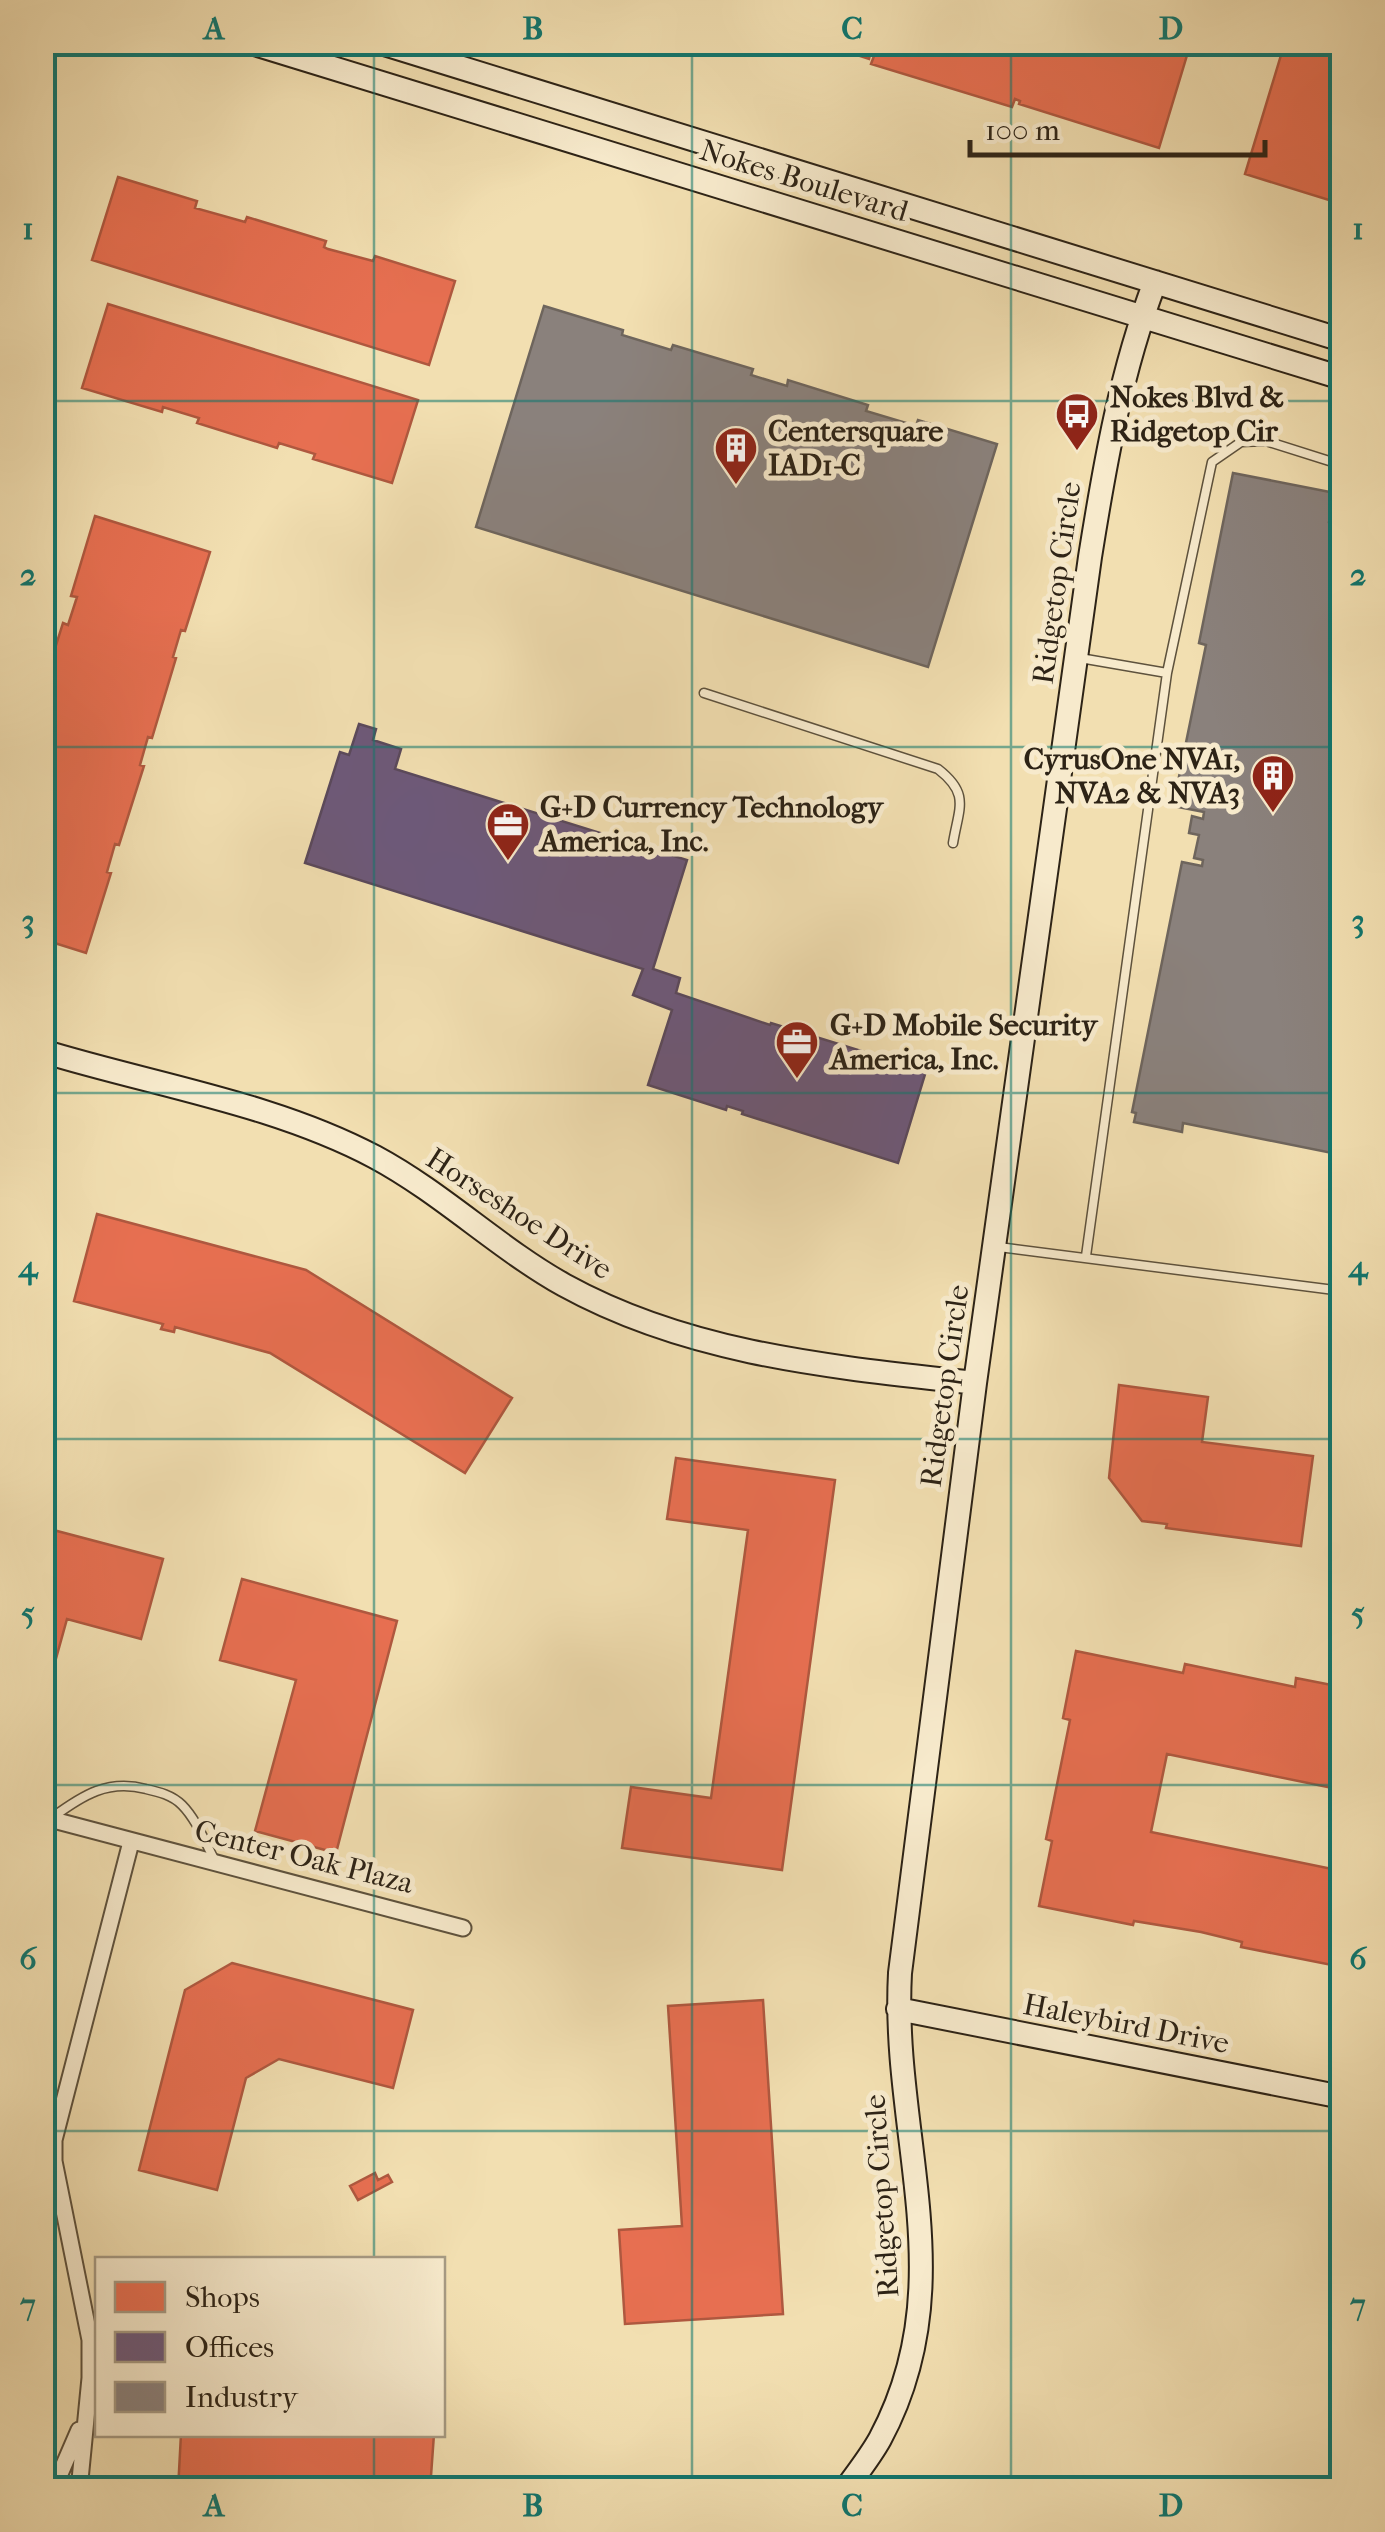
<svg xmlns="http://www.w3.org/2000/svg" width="1385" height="2532" font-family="'IM FELL French Canon',serif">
<rect width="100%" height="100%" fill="#f2dfb1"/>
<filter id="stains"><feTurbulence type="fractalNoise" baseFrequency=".002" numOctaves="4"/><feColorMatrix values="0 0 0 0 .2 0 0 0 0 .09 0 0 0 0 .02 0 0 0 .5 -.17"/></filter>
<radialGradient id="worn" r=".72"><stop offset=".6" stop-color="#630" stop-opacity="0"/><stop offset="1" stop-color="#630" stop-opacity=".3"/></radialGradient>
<!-- shops -->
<path fill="#e76f51" stroke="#af583f" stroke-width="2.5" d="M817 42H1191L1159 148 1019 104 1020 101 1015 99 1012 107 871 64 874 56 870 55 869 59Z
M1285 42H1342V204L1245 174Z
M118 177 197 201 195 208 245 222 247 217 326 241 324 247 328 249 373 261 375 256 455 281 429 365 92 260Z
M108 304 418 400 392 483 313 459 315 454 279 443 277 448 197 423 199 418 163 407 162 412 82 388Z
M95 516 210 552 185 631 181 630 173 657 176 658 152 738 148 737 140 765 144 766 119 845 115 844 107 872 111 873 86 953 42 939V690L63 623 68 625 77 597 71 596Z
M97 1214 306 1270 512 1398 465 1473 270 1353 175 1327 174 1332 161 1329 163 1324 74 1301Z
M1119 1385 1208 1397 1202 1442 1313 1456 1301 1546 1166 1528 1167 1524 1142 1521 1109 1478Z
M676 1458 835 1480 782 1870 622 1848 631 1787 711 1798 748 1530 667 1519Z
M42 1527 163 1559 141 1639 67 1619 42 1709Z
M242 1579 397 1621 336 1853 255 1831 296 1680 220 1660Z
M1076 1651 1183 1673 1185 1664 1295 1687 1296 1678 1342 1687V1790L1167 1754 1151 1832 1342 1871V1967L1241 1947 1242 1942 1201 1932 1134 1921 1133 1925 1039 1906 1052 1841 1046 1839 1070 1720 1063 1718Z
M232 1963 413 2010 393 2088 279 2059 246 2078 217 2190 139 2170 185 1990Z
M763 2000 783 2314 625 2324 619 2230 682 2226 668 2006Z
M375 2173 378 2180 388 2175 392 2182 358 2200 350 2186Z
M181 2434H434L430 2490H178Z"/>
<!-- offices -->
<path fill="#6d597a" stroke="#5a495c" stroke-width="2.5" d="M359 724 376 729 373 740 401 749 395 769 687 860 653 969 680 978 676 993 770 1025 771 1023 926 1071 898 1163 742 1114 743 1111 727 1106 726 1110 648 1085 672 1010 633 995 643 969 305 863 340 752 349 755Z"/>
<!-- industry -->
<path fill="#8a817c" stroke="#6e655d" stroke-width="2.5" d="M544 306 623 330 622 335 671 350 673 345 753 369 751 375 787 386 788 380 868 405 866 411 916 426 918 420 997 444 928 667 476 527Z
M1233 473 1335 493 1329 522 1342 524V1155L1183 1123 1182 1132 1134 1122 1136 1113 1132 1112 1182 862 1202 866 1203 860 1194 858 1199 835 1189 833 1192 816 1203 819 1204 812 1173 806 1206 645 1199 643Z"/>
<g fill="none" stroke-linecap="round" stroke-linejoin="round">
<!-- lane casing -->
<g stroke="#5e523d" stroke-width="11">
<path id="lane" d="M1080 658 1167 673
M704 693 938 769C970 794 959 807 953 843
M999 1247 1342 1291
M1086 1256 1167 673 1212 462 1241 442 1266 441 1342 465
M53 1817C83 1795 108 1779 146 1789 159 1792 172 1795 182 1805 196 1819 205 1842 214 1859"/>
</g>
<!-- street casing -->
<g stroke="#5e523d" stroke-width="19">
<path id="street" d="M42 1817 463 1928
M53 2490 79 2430
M79 2490 90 2378V2340L54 2161V2140L131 1842"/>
</g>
<!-- secondary casing -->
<g stroke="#2d2316" stroke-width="26">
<path id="secondary" d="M248 42 1342 378
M378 42 1342 340
M42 1051C153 1085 273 1103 375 1157 442 1193 498 1248 564 1285 691 1355 834 1367 975 1383
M898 2009 1342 2097
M845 2490C857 2473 870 2457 880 2439 964 2283 891 2136 900 1973L975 1383 1090 557C1105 463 1121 371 1155 282"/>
</g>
<!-- lane -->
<use href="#lane" stroke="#f7eacc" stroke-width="8"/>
<!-- street -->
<use href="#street" stroke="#f7eacc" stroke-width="15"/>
<!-- secondary -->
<use href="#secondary" stroke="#f7eacc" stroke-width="22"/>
</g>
<!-- grid -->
<path fill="none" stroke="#0f766e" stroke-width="2.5" stroke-opacity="0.55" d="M374 42V2260M692 42V2490M1011 42V2490M42 401H1342M42 747H1342M42 1093H1342M42 1439H1342M42 1785H1342M42 2131H1342M374 2434V2490"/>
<!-- icons -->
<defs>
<g id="bus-pin" transform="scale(2.25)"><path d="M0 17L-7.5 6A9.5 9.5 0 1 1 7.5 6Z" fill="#8f2418" stroke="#f7eacc"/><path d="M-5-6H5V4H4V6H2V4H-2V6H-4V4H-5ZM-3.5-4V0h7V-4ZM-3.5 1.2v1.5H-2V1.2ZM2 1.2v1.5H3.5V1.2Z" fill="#fff"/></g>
<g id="building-pin" transform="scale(2.25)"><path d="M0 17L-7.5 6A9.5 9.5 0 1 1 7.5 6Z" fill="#8f2418" stroke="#f7eacc"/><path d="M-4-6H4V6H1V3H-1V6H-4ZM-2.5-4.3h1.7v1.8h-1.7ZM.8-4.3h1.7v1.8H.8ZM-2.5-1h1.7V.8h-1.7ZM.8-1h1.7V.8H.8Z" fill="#fff"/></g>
<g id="office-pin" transform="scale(2.25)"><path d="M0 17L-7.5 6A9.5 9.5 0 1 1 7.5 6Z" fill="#8f2418" stroke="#f7eacc"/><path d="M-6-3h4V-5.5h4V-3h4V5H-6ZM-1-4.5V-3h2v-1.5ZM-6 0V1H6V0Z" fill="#fff"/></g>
</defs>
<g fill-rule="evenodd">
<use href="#bus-pin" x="1077" y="414"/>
<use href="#building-pin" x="736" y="448"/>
<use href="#building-pin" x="1273" y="776"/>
<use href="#office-pin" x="508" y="824"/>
<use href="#office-pin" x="797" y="1042"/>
</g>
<g text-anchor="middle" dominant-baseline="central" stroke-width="10" stroke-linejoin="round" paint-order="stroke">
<!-- street labels -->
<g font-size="30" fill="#2d2316" stroke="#f7eacc">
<text transform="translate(804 181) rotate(17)">Nokes Boulevard</text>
<text transform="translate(1057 583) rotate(-82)">Ridgetop Circle</text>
<text transform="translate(519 1214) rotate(33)">Horseshoe Drive</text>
<text transform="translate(945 1386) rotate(-82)">Ridgetop Circle</text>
<text transform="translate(304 1857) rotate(14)">Center Oak Plaza</text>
<text transform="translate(1126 2024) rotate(11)">Haleybird Drive</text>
<text transform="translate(882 2196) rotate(-94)">Ridgetop Circle</text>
</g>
<!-- poi labels -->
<g font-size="30" font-weight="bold" fill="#2d2316" stroke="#f7eacc" text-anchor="start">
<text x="1110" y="397">Nokes Blvd &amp;<tspan x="1110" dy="34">Ridgetop Cir</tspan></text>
<text x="768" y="431">Centersquare<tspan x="768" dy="34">IAD1-C</tspan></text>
<text x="1240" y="759" text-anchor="end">CyrusOne NVA1,<tspan x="1240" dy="34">NVA2 &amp; NVA3</tspan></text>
<text x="540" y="807">G+D Currency Technology<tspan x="540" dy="34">America, Inc.</tspan></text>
<text x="830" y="1025">G+D Mobile Security<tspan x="830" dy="34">America, Inc.</tspan></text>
</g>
</g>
<!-- margin -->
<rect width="1385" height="2532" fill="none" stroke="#f2dfb1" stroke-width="110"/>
<!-- legend -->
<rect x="95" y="2257" width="350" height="180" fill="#f7eacc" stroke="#a69a83" stroke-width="2.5"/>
<rect x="115" y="2282" width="50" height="30" fill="#e76f51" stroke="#a69a83" stroke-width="2.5"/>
<text x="185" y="2307" font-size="30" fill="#2d2316">Shops</text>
<rect x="115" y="2332" width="50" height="30" fill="#6d597a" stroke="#a69a83" stroke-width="2.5"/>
<text x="185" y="2357" font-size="30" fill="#2d2316">Offices</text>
<rect x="115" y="2382" width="50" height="30" fill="#8a817c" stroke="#a69a83" stroke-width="2.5"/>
<text x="185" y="2407" font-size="30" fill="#2d2316">Industry</text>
<!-- scale -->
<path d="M970 140v15h295v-15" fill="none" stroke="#2d2316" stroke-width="5"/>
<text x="985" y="140" font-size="30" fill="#2d2316" stroke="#f7eacc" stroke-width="8" paint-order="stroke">100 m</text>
<rect x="55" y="55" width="1275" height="2422" fill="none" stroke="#0f766e" stroke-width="4"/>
<g font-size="32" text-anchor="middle" font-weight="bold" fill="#0f766e">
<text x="214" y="39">A</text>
<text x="533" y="39">B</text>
<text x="852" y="39">C</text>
<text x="1171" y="39">D</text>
<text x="28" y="239">1</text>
<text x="1358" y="239">1</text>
<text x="28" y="585">2</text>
<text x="1358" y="585">2</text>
<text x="28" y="931">3</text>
<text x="1358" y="931">3</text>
<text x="28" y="1277">4</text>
<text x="1358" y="1277">4</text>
<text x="28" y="1623">5</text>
<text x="1358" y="1623">5</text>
<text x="28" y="1969">6</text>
<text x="1358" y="1969">6</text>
<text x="28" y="2315">7</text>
<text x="1358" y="2315">7</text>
<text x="214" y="2516">A</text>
<text x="533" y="2516">B</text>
<text x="852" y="2516">C</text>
<text x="1171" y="2516">D</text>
</g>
<rect width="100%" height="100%" filter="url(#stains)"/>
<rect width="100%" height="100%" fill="url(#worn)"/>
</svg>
